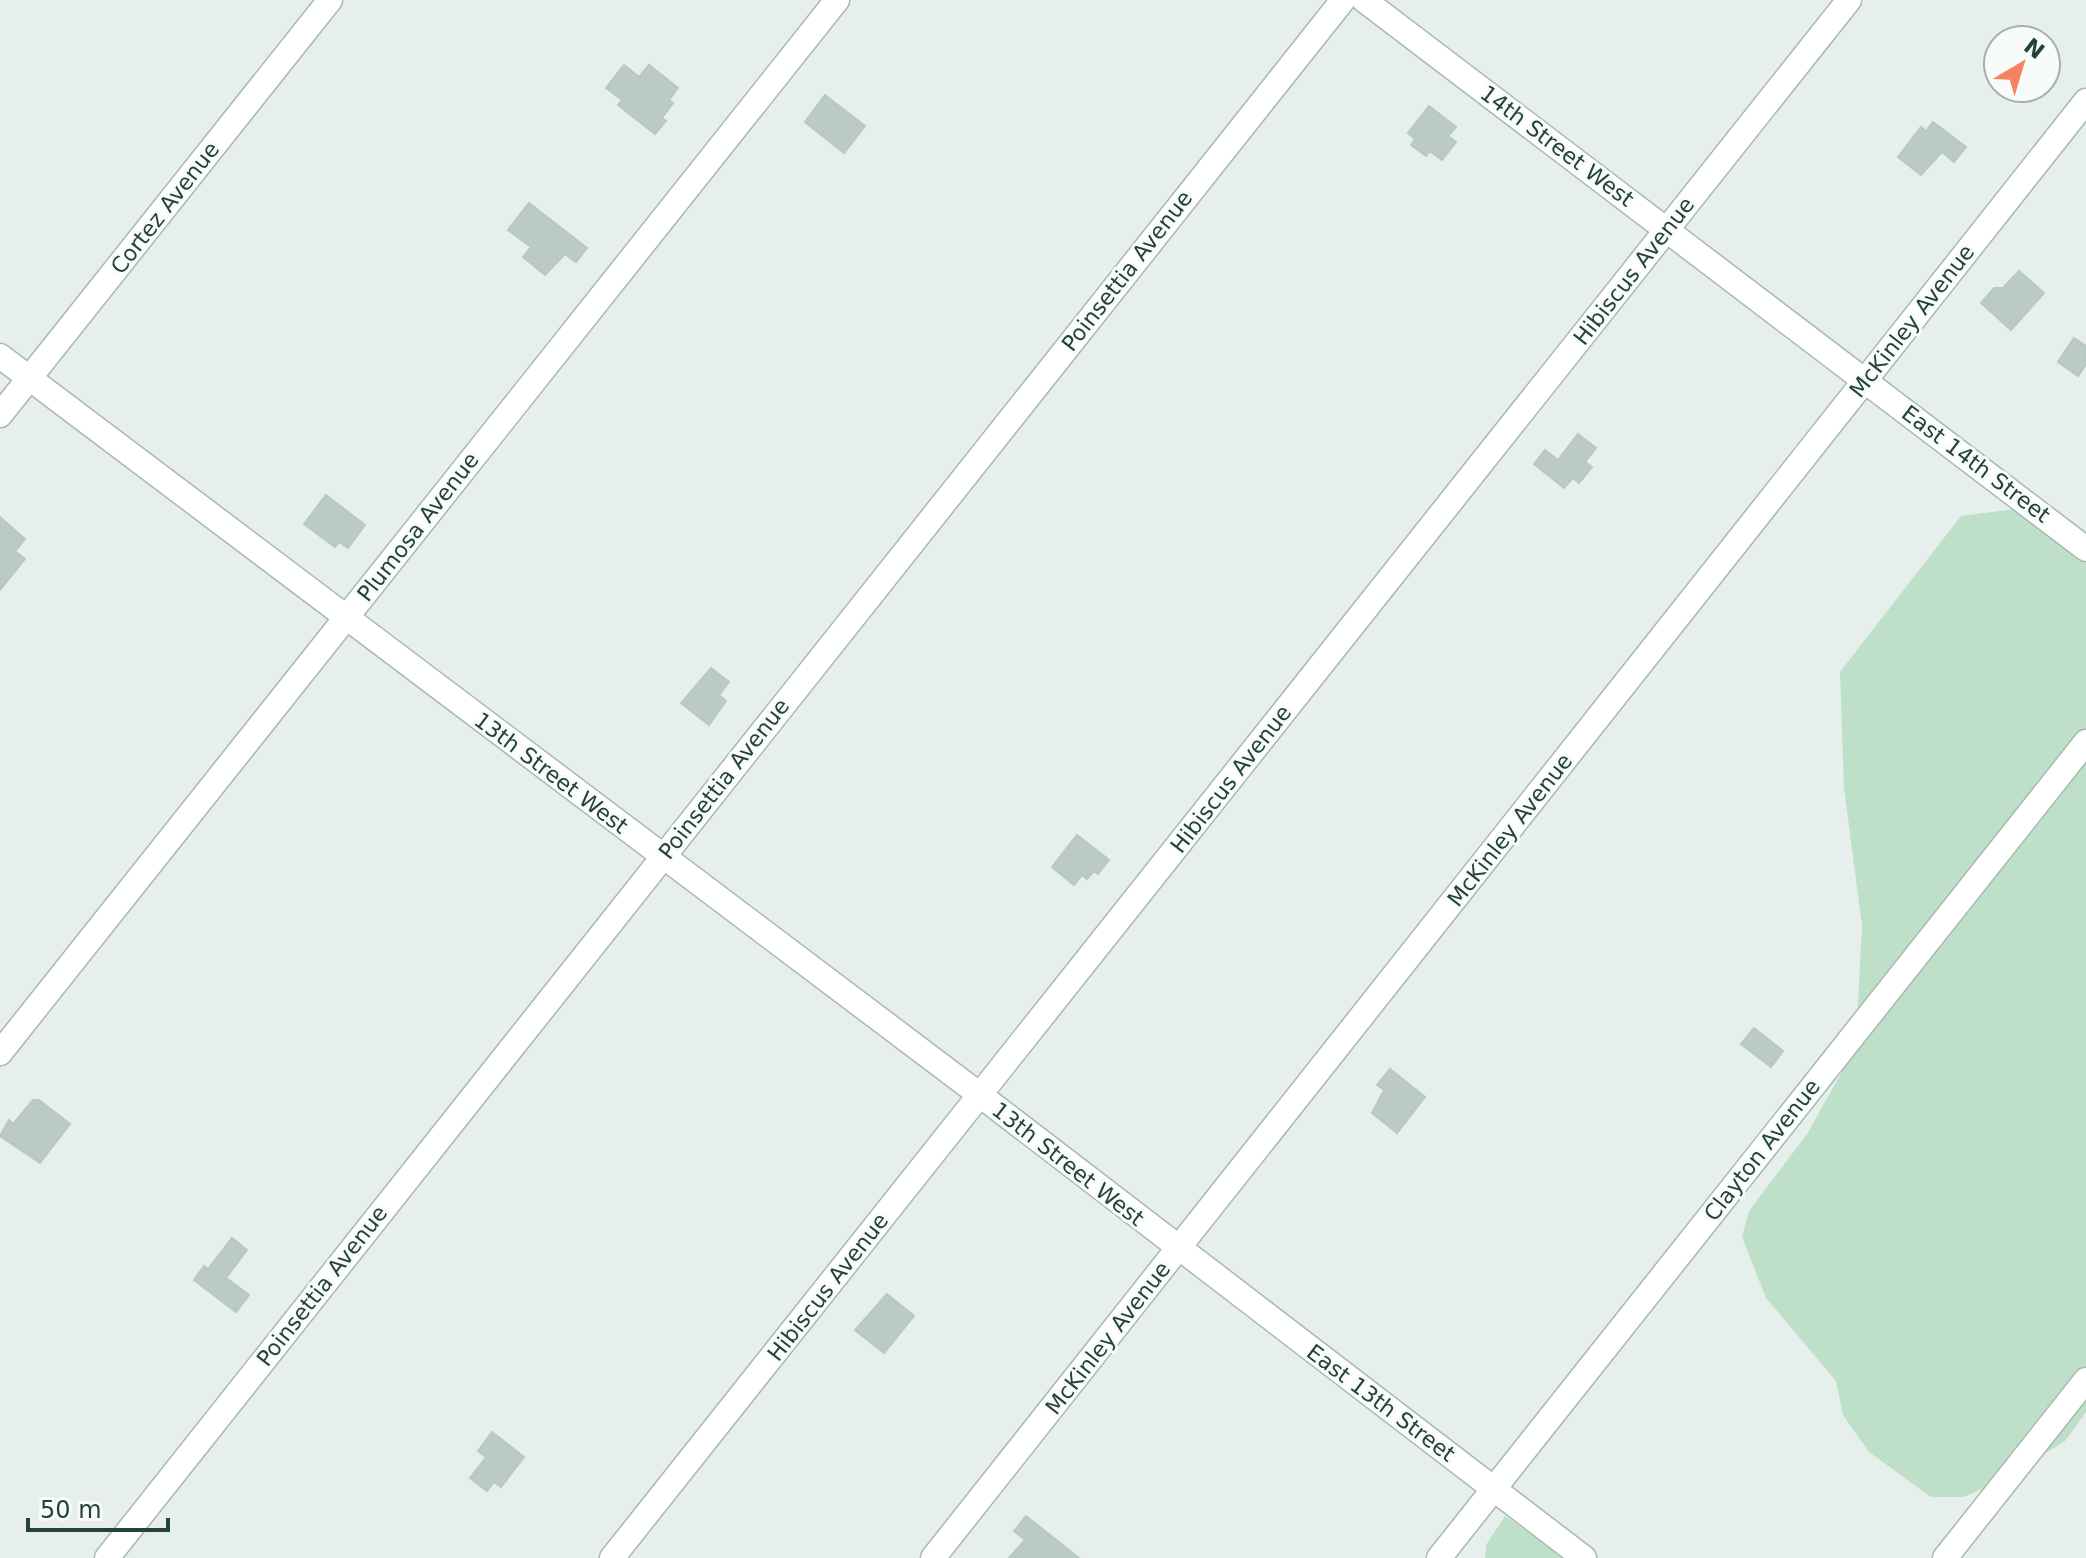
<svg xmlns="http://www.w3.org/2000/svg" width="2086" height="1558" font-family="'DejaVu Sans',sans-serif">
<rect width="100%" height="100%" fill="#e6efeb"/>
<!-- green -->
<path fill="#bfe0c8" d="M2037 506 2086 535V1412L2065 1441 2008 1477 1964 1497H1931L1869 1452 1843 1415 1836 1381 1766 1298 1742 1237 1749 1211 1807 1134 1856 1047 1862 926 1844 788 1840 672 1961 516Z
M1505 1516 1560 1554 1565 1558H1485L1486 1545Z"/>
<!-- building -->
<path fill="#bbcac4" stroke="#b8c9c2" stroke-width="2" d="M624 65 639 77 649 65 678 88 669 100 673 103 662 118 666 121 655 134 618 105 622 100 606 88Z
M825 95 865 126 844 153 805 122Z
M1429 106 1456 127 1448 136 1456 142 1442 160 1430 151 1426 156 1411 145 1415 139 1408 133Z
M1933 122 1966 147 1954 162 1942 152 1921 175 1898 157 1921 127 1926 131Z
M529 203 587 248 576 262 565 254 545 275 523 257 531 247 508 230Z
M2019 271 2044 293 2011 330 1981 303 1994 288H2003Z
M2074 338 2086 346V364L2078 376 2058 362Z
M1578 434 1596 448 1585 462 1592 467 1579 483 1573 478 1564 488 1534 464 1545 450 1558 460Z
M326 495 365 525 348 548 339 542 335 547 304 524Z
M0 517 25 539 15 551 25 559 0 590Z
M711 668 729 682 719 695 726 701 709 725 681 703Z
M1077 835 1109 860 1098 874 1094 871 1087 879 1082 875 1074 885 1052 867Z
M1754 1028 1783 1051 1771 1067 1741 1044Z
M1390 1069 1425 1097 1397 1133 1372 1113 1384 1090 1377 1085Z
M33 1100H39L70 1124 40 1163 0 1136 9 1120 13 1124Z
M232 1238 247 1250 226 1278 249 1295 236 1312 194 1280 204 1266 208 1269Z
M887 1294 914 1316 884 1353 855 1330Z
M492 1432 524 1457 501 1487 494 1482 487 1491 470 1478 486 1457 478 1451Z
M1026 1516 1079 1558H1009L1025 1540 1014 1531Z"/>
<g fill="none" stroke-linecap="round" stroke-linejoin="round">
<!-- minor casing -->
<g stroke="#a8b8b2" stroke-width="27">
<path id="minor" d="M1364 0 2086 549
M0 356 980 1095 1584 1558
M0 415 330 0
M0 1053 837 0
M107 1558 1343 0
M612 1558 1849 0
M933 1558 2086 101
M1439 1558 2086 742
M1945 1558 2086 1380"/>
</g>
<!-- minor -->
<use href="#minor" stroke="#fff" stroke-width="24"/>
</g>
<g text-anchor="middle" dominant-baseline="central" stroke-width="6" stroke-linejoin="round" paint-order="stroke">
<!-- street labels -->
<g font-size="22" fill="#24423a" stroke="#f7fbf9">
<text transform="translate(1557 146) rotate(37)">14th Street West</text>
<text transform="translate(165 208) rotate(-52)">Cortez Avenue</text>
<text transform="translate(1127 271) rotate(-52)">Poinsettia Avenue</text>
<text transform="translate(1634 271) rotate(-52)">Hibiscus Avenue</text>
<text transform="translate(1912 321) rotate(-52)">McKinley Avenue</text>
<text transform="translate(1976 464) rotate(37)">East 14th Street</text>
<text transform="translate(418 527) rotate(-52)">Plumosa Avenue</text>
<text transform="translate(551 773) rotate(37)">13th Street West</text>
<text transform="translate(724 779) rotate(-52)">Poinsettia Avenue</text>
<text transform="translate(1231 779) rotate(-52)">Hibiscus Avenue</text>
<text transform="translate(1510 830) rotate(-52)">McKinley Avenue</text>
<text transform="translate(1762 1150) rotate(-52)">Clayton Avenue</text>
<text transform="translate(1068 1164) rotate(38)">13th Street West</text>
<text transform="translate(322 1286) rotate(-52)">Poinsettia Avenue</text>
<text transform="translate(828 1287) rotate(-52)">Hibiscus Avenue</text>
<text transform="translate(1108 1338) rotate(-52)">McKinley Avenue</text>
<text transform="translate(1381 1403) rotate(37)">East 13th Street</text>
</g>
</g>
<!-- north arrow -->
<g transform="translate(2022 64) rotate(38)"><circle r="38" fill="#f7fbf9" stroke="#a3b1ad" stroke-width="2"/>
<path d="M0-6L14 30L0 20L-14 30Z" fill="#f4845f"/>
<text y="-12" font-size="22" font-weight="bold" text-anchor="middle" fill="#24423a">N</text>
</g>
<!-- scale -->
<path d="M28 1518v12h140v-12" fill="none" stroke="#24423a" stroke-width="4"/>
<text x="40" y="1518" font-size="24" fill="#24423a" stroke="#f7fbf9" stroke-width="6" paint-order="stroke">50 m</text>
</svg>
